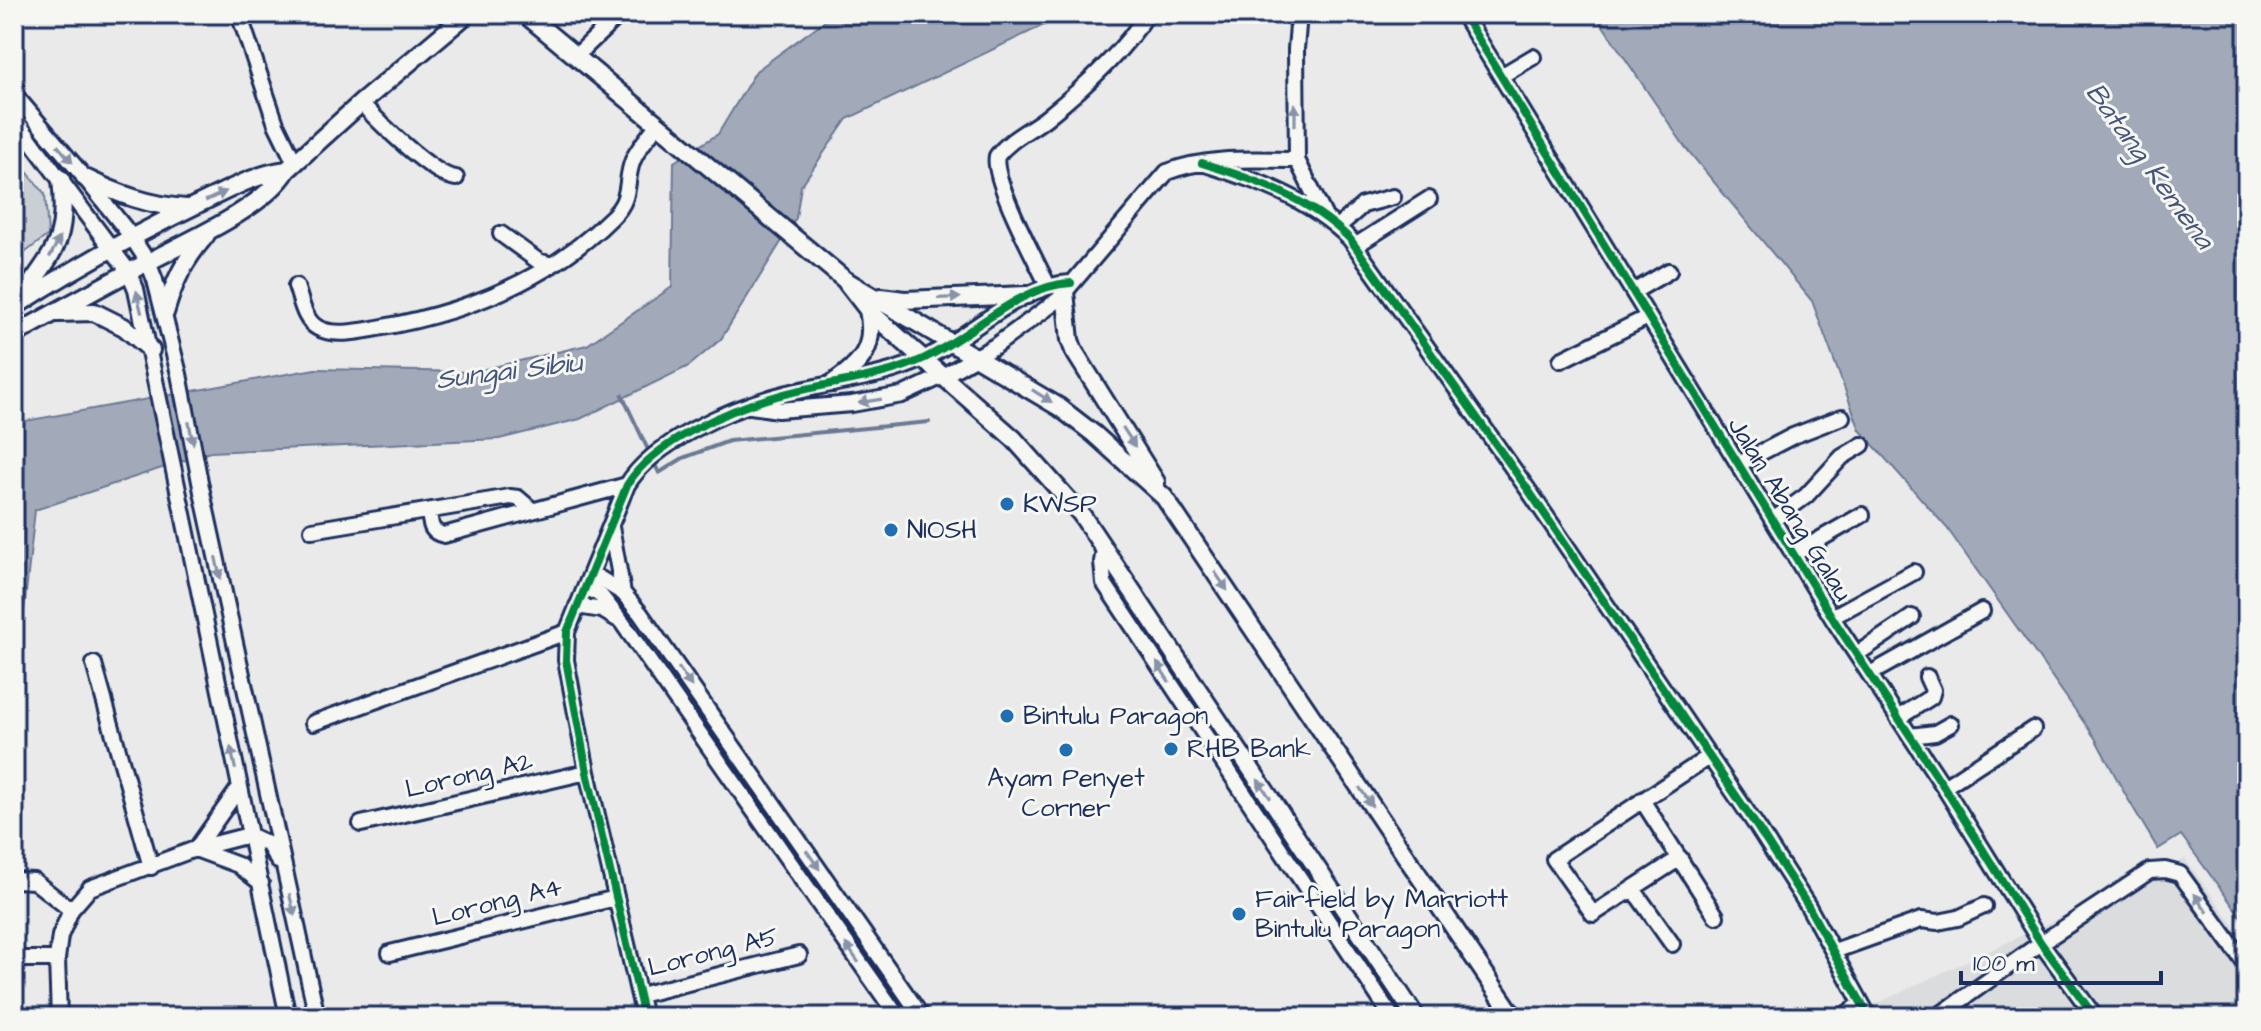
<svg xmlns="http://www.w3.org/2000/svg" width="2261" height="1031" font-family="'Architects Daughter',sans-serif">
<rect width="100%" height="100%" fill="#e9eae9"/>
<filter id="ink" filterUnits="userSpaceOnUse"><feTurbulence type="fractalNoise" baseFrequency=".0125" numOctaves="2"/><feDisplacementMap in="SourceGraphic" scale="16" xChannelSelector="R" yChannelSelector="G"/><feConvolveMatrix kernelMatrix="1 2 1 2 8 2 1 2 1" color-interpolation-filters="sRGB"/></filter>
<g filter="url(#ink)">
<!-- built -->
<path fill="#dadcde" d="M2185 859 2247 943V1017H1848Z"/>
<!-- green -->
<path fill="#caced5" stroke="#727e9a" stroke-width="2" d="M14 156 45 194 48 235 14 261Z"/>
<!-- water -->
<path fill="#a2aaba" stroke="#6c7995" stroke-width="2" d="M834 14H1067L847 119 801 186 796 218 721 339 689 366 580 419 499 439 210 452 35 510 14 702V423L315 369 473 372 587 345 672 287 674 162 718 134 756 71Z
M1595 14H2247V925L2181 835 2158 849 2125 794 2095 738 1947 528 1860 430 1812 301 1685 147Z"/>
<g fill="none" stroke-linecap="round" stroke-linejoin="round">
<!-- stream -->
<path stroke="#6c7995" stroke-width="4" d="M622 395 659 473 683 458 729 441 929 422"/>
<!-- minor casing -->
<g stroke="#1b2f5e" stroke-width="20">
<path id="minor" d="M239 14 276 124 295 163
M1299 14 1296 49 1297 160 1324 215
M1463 14 1835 622 1944 787 2041 943 2095 1017
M577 55 620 14
M1501 76 1533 57
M14 94 85 178 131 236 148 262 155 280 179 374 202 492 317 1017
M361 103C378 121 433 176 456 178
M14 118 129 272 136 289 288 1017
M1202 163C1256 180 1309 198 1350 239L1529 491 1758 828 1808 906 1869 1017
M1338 227 1363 205 1393 197
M501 234 538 261 552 265
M1355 246 1429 199
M296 286C301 300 304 321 318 328 334 337 361 331 378 328 464 313 549 280 612 217 633 197 624 182 633 160 638 148 649 136 657 125
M1048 286C1037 262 991 178 997 156 1010 139 1029 131 1046 118 1081 90 1124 51 1147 14
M1633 292 1669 271
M1561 360 1648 317
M751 406 778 410 852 404 902 395 943 376 995 346 1058 300 1167 172C1207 156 1255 160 1297 160
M1739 464 1793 436 1842 417
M429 512C431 525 430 532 444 535L627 485
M1773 520 1806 496 1842 457 1862 445
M611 527 623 593
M312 530 510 497 518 498 532 510
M1104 549 1102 562 1104 583 1392 1017
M1794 554 1862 515
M591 573 623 593 640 613 922 1017
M586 586 601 596 621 621 898 1017
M577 606 602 610 617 619
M1832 617 1914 572
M1857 654 1912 617
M94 664 151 867
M1870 674 1982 611
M1898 718 1931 697 1933 690 1927 677
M313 723 567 632
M1910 736 1935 733 1951 724
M1944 787 2033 729
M1642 800 1716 916
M361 824 587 772
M195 849 238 865 261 883
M196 849 239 788
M1680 858 1593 914 1554 859 1710 756
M14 880 34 881 71 910
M1633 889 1672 944
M1834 951 1921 920 1938 922 1958 918 1984 906
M390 953 616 898
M14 959H57
M640 995 799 955
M59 1017 57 959 60 936 71 910 90 888 195 849 249 835 268 844 278 861
M644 1017 587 772 566 660 567 632 627 485C653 442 730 409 777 396 825 382 880 380 925 358 971 336 1019 285 1071 283
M1842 1017 1861 1004
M1937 1017 2041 943 2150 871 2165 870 2180 874 2247 966"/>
</g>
<!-- major casing -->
<g stroke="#1b2f5e" stroke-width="22">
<path id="major" d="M525 14 845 280 1059 407 1094 434 1164 497 1514 1017
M85 178C118 194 150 206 186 208
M847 283 868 310 1014 439 1081 514 1416 1017
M1065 292 1070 340 1074 351 1156 482
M881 297 904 300 1027 295
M21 298C55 249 68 241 61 179
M14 307C74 268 132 236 196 205 226 191 255 174 287 170
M57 313 94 312 124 327 151 350
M165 313C175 279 184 261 206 235
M14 335C59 310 104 285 150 261 190 240 264 208 287 170L361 103 467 14
M833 383C862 363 876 347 868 310"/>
</g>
<!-- minor -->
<use href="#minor" stroke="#f6f6f2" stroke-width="14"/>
<!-- major -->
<use href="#major" stroke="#f6f6f2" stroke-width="16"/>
<!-- cycleway casing -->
<g stroke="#f6f6f2" stroke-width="13">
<path id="cycleway" d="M1463 14 1835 622 1944 787 2041 943 2095 1017
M1202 163C1256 180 1309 198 1350 239L1529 491 1758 828 1808 906 1869 1017
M644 1017 587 772 566 660 567 632 627 485C653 442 730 409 777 396 825 382 880 380 925 358 971 336 1019 285 1071 283"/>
</g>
<!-- cycleway -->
<use href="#cycleway" stroke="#00873e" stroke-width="8"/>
</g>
<!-- one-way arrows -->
<defs><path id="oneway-solid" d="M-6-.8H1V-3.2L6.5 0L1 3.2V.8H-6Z" transform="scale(2)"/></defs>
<g fill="#8892a8">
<use href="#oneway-solid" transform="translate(1295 115) rotate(-90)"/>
<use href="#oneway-solid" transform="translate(65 154) rotate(49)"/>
<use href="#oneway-solid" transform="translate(216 196) rotate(-25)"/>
<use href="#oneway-solid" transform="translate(55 247) rotate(-62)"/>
<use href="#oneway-solid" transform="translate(949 298) rotate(-2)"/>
<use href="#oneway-solid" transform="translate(139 302) rotate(-103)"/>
<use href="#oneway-solid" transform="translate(1042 396) rotate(32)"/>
<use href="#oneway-solid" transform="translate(870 401) rotate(171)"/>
<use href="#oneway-solid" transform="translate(191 433) rotate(79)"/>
<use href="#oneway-solid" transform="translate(1129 437) rotate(57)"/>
<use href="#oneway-solid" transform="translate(218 568) rotate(78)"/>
<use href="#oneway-solid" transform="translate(1221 581) rotate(56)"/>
<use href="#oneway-solid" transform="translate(1163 672) rotate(-123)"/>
<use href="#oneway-solid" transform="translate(685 677) rotate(55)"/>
<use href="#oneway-solid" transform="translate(233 758) rotate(-102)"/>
<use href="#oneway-solid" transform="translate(1264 789) rotate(-124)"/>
<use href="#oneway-solid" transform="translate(1366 797) rotate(56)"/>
<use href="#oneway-solid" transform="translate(813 860) rotate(55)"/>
<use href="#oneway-solid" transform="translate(2201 903) rotate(-126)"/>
<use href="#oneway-solid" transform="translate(292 905) rotate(77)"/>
<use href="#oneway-solid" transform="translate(852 953) rotate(-125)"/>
</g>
</g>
<!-- markers -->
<g fill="#1f6fb2" stroke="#f6f6f2" stroke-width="3">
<circle cx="1007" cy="504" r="8"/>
<circle cx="891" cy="530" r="8"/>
<circle cx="1007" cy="716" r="8"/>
<circle cx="1171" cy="749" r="8"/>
<circle cx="1066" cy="750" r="8"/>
<circle cx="1239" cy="914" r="8"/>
</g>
<g text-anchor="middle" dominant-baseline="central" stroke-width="6" stroke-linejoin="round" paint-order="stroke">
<!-- poi labels -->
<g font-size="26" fill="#1b2f5e" stroke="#f6f6f2" text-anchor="start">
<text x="1023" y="504">KWSP</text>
<text x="907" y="530">NIOSH</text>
<text x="1023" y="716">Bintulu Paragon</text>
<text x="1187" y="749">RHB Bank</text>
<text x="1066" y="778" text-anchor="middle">Ayam Penyet<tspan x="1066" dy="30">Corner</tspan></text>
<text x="1255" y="899">Fairfield by Marriott<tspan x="1255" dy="30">Bintulu Paragon</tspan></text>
</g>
<!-- street labels -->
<g font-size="26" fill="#1b2f5e" stroke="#f6f6f2">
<text transform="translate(1790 509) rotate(58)">Jalan Abang Galau</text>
<text transform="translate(469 775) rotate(-13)">Lorong A2</text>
<text transform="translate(497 902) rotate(-14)">Lorong A4</text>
<text transform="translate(713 952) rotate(-14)">Lorong A5</text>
</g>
<!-- water labels -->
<g font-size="28" font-style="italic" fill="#44547a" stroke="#f6f6f2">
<text transform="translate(2150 166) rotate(54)">Batang Kemena</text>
<text transform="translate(509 371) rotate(-7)">Sungai Sibiu</text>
</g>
</g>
<!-- margin -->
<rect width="2261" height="1031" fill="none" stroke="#f6f6f2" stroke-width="48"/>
<rect x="24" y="24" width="2213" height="983" fill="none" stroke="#1b2f5e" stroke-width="3" filter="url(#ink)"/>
<!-- scale -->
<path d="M1961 971v12h200v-12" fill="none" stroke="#1b2f5e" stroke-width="4"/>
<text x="1973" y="971" font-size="24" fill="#1b2f5e" stroke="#f6f6f2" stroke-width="6" paint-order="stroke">100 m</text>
</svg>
